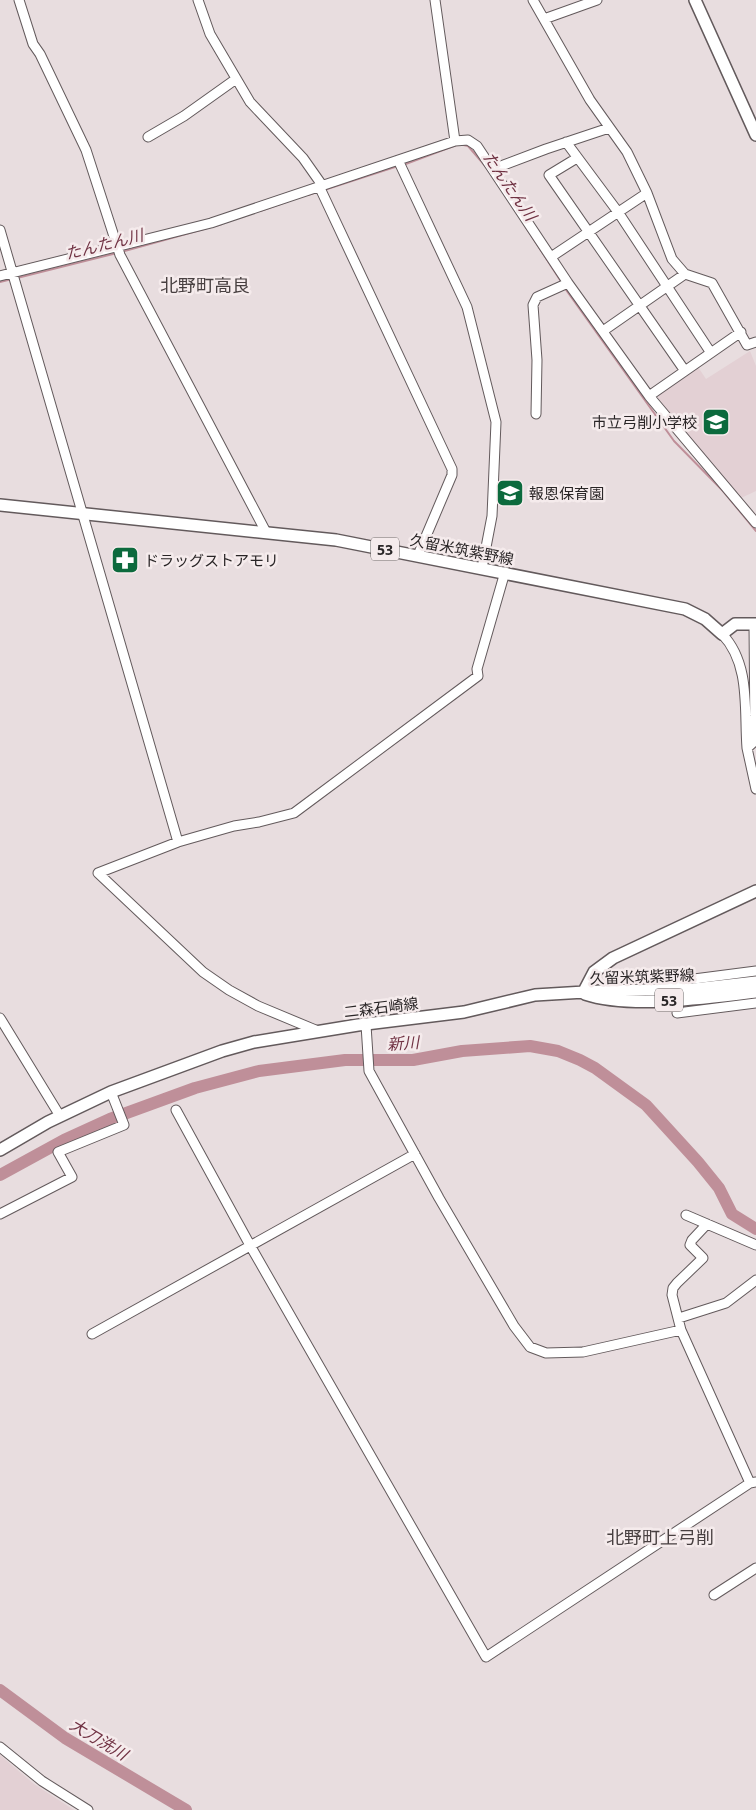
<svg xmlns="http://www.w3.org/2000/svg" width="756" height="1810" font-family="'Noto Sans','Noto Sans JP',sans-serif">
<rect width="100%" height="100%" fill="#e8dddf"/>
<!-- built -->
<path fill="#e3d0d4" d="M750 351 756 366V491L741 498 696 449 656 395 698 367 706 379Z
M0 1755 34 1784 74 1810H0Z"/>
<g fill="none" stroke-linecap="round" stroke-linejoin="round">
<!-- stream -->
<path stroke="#bf8f99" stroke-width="2" d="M403 165 459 144 468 146 487 168
M324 190 398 166
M308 195 317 192
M260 211 286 202
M520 218 562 283
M121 252 222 224
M17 278 117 253
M0 282 12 279
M564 287 674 441 723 491 756 531"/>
<!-- river -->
<path stroke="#bf8f99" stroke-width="12" d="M0 1175 64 1140 110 1119 195 1088 259 1071 345 1060H413L462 1051 530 1046 558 1051 580 1060 595 1068 646 1105 698 1162 719 1188 732 1214 756 1229
M0 1690 65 1738 186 1810"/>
<!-- minor casing -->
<g stroke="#635a5c" stroke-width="11">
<path id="minor" d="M19 0 33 44 40 54 86 150 120 255 266 532
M198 0 210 34 250 102 303 158 322 185
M435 0 455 141
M533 0 590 100 627 152 647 193 672 259 685 274 712 283 747 345 756 342
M544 19 597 0
M148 137 184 116 236 79
M566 142 618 212 711 353
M577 158 549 175 685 371
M398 160 467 307 496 422 492 516 482 568
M493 169 546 149 609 128
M319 186 452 469V475L418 555
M0 230 178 842
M551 257 647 193
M0 276 211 223 455 141 468 140 477 146 568 283 649 396 756 523
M603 331 685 274
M649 396 741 332
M536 414 537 360 533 305 537 297 568 283
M754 624 755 741 747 748 756 789
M722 634C751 664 744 711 747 748
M660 980 694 979 756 971
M677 1013 756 1003
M0 1018 60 1116
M366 1025 369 1071 439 1198 514 1326 530 1347 546 1353 583 1352 681 1330
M318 1031 258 1006 229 990 203 972 98 873 178 842 234 826 259 822 294 813 478 676 477 669 505 572
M176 1110 251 1247 486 1657 750 1483 756 1482
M0 1214 72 1177 58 1152 124 1125 111 1092
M686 1215 756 1245
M707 1224 692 1240 690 1245 703 1258 677 1283 673 1288 672 1295 681 1330 750 1483
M679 1318 726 1303 756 1280
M92 1334 415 1154
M714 1595 756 1568
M0 1747 42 1781 88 1810"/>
</g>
<!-- major casing -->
<g stroke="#635a5c" stroke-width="14">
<path id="major" d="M695 0 756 135
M0 505 336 540 685 609 705 619 722 634 735 624H756
M583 993 594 972 613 958 756 891
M585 994C629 1009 709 998 756 992
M0 1150 48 1122 111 1092 222 1051 254 1042 358 1025 464 1012 535 995 601 991 694 989 756 982"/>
</g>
<!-- minor -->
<use href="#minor" stroke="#fff" stroke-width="9"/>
<!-- major -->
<use href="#major" stroke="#fff" stroke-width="11"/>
</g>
<!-- icons -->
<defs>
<g id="school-square" transform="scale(1.4375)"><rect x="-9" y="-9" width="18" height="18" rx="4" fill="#0c6a3d" stroke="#f5ebec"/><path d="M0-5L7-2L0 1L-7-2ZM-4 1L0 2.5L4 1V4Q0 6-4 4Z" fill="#fff"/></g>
<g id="pharmacy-square" transform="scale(1.4375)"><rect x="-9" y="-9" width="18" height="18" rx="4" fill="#0c6a3d" stroke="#f5ebec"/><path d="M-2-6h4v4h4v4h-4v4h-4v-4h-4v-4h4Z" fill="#fff"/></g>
</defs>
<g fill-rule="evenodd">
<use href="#school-square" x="716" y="422"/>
<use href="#school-square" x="510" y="493"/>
<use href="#pharmacy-square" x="125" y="560"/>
</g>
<g text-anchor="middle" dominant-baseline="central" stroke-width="5" stroke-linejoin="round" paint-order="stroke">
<!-- shield labels -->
<g fill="#f5ebec" stroke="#666061" stroke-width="1">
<rect x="371" y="537.5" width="28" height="23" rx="4"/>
<rect x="655" y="988.5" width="28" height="23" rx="4"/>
</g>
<g font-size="14" font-weight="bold" fill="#292526">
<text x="385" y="549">53</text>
<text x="669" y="1000">53</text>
</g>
<!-- poi labels -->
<g font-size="15" fill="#292526" stroke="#f5ebec" text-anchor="start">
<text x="697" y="422" text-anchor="end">市立弓削小学校</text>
<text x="529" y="493">報恩保育園</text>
<text x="144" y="560">ドラッグストアモリ</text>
</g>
<!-- street labels -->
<g font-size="15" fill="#292526" stroke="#f5ebec">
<text transform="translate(462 549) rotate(11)">久留米筑紫野線</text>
<text transform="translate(642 976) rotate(-2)">久留米筑紫野線</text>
<text transform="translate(381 1007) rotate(-7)">二森石崎線</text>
</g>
<!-- water labels -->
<g font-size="16" font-style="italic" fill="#703243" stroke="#f5ebec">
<text transform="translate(510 186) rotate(55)">たんたん川</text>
<text transform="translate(104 244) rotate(-14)">たんたん川</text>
<text transform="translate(403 1043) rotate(-4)">新川</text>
<text transform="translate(99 1739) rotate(31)">大刀洗川</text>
</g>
<!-- quarter labels -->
<g font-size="18" fill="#484041" stroke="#f5ebec">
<text x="205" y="285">北野町高良</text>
<text x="660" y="1537">北野町上弓削</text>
</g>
</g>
</svg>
